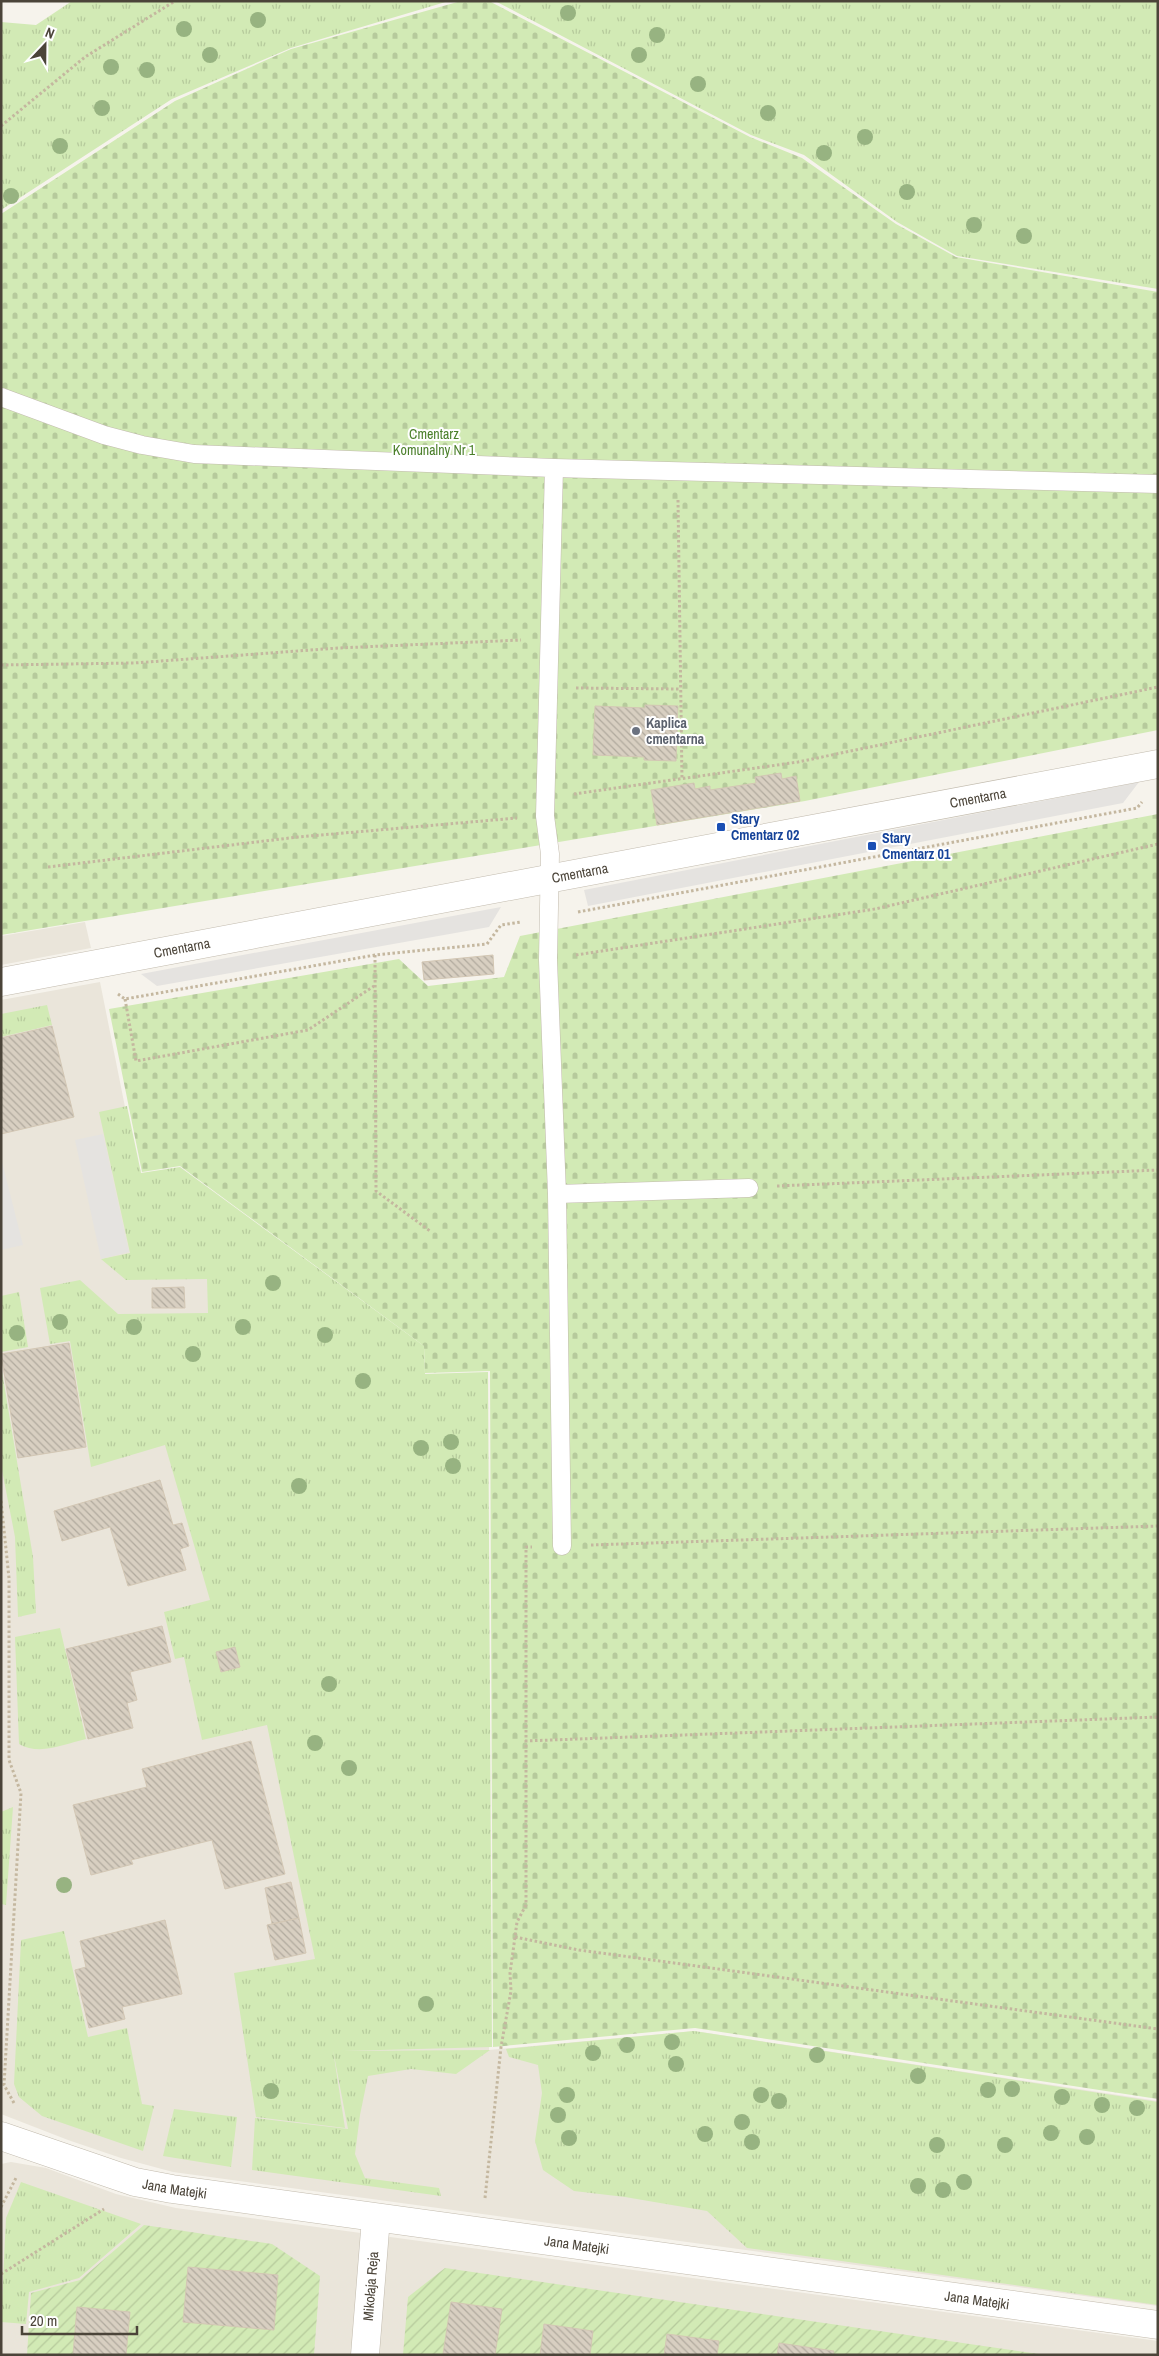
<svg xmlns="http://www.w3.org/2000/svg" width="1159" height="2356" font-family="'Archivo Narrow',sans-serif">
<defs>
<pattern id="grass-tufts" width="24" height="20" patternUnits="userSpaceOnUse" patternTransform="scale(1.25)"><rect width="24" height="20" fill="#d2eab5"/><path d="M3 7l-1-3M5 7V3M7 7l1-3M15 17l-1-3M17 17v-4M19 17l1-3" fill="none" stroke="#b6ca9c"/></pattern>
<pattern id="cemetery-stones" width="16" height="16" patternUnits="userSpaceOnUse" patternTransform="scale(1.25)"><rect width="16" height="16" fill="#d2eab5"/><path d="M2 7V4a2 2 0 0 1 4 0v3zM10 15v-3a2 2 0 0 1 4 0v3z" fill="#b6ca9c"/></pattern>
<pattern id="garden-furrows" width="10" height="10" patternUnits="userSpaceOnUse" patternTransform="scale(1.25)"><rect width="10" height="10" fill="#d2eab5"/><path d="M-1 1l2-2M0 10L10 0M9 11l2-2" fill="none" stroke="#b6ca9c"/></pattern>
<pattern id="building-back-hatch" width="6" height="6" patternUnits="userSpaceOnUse" patternTransform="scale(1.25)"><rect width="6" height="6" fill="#d8cfc1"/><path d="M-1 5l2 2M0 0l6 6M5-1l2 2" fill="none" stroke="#b1aa9e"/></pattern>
</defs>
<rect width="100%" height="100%" fill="#f6f3ec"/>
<!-- residential -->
<path fill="#eae5da" d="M85 922 91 948 1 965V936Z
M100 982 139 1177 422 1377 484 1376 489 2050 694 2031 1158 2101V2306L173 2172 121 2158 68 2140 1 2114V1000Z
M11 2162 46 2168 116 2194 176 2208 1158 2341V2355H1V2164Z"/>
<!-- grass -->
<path fill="url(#grass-tufts)" d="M72 1H449L291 48 172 99 1 210V22L36 25Z
M495 1H1158V289L957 256 897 222 804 155 751 135Z
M47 1005 52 1025 1 1037V1014Z
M127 1106 141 1173 180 1167 424 1346 425 1374 488 1372 492 2047 343 2051 490 2050 456 2074 411 2069 368 2076 360 2115 355 2154 365 2178 439 2188 441 2196 252 2170 255 2118 348 2129 333 2050 345 2128 256 2117 234 1973 315 1959 267 1725 202 1740 184 1657 175 1659 164 1612 210 1600 165 1445 91 1467 70 1341 50 1344 40 1288 80 1280 118 1314 208 1313 207 1279 126 1280 101 1259 130 1253 99 1112Z
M19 1292 28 1347 1 1352V1296Z
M1 1366 33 1557 36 1613 18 1617 15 1537 1 1465Z
M60 1628 86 1739C64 1744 40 1756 19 1744L15 1637Z
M13 1807 6 1905 1 1904V1812Z
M64 1931 88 2037 127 2028 142 2104 154 2106 143 2151 42 2116 19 2097 14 2084 21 1940Z
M694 2031 1158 2102V2305L747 2248 707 2211 625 2197 574 2191 543 2170 535 2141 542 2093 538 2065 509 2057 506 2049Z
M174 2109 237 2117 231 2167 163 2156Z
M21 2182 141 2224 79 2278 29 2292 26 2324 1 2322 6 2218Z"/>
<!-- cemetery -->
<path fill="url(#cemetery-stones)" d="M461 1H489L750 137 802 158 896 224 956 257 1158 292V730L805 801 1 935V214L175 101 291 49Z
M1158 814V2099L695 2028 493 2047 490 1371 425 1373 424 1346 180 1166 142 1172 109 1009 399 959 428 986 504 977 520 936Z"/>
<!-- garden -->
<path fill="url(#garden-furrows)" d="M144 2225 272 2244 320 2276 314 2355H27L31 2293 80 2280Z
M445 2268 1046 2355H403L408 2297Z"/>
<!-- parking -->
<path fill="#e5e3e0" d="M1139 782 1123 803 588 906 584 890Z
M501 907 489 927 157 986 141 974Z
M103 1134 129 1252 101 1259 75 1140Z
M1 1158 23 1245 1 1250Z"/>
<!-- building -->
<path fill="url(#building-back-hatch)" stroke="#d3c7b4" d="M645 705 678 706 676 761 644 760V757L593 755 595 706 645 708Z
M781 773 782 779 796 776 800 801 657 825 651 790 694 783 695 789 710 786V790L756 783 755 777Z
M493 955 494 974 424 980 422 962Z
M52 1026 74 1117 1 1134V1038Z
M184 1287 185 1308H152V1288Z
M69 1343 86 1447 18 1458 1 1354Z
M160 1480 173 1525 182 1523 189 1546 180 1549 186 1570 128 1586 110 1527 62 1541 54 1511Z
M162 1626 171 1662 130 1672 137 1700 127 1703 133 1728 88 1739 66 1649Z
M235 1647 240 1667 221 1672 216 1652Z
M251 1741 285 1874 225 1889 212 1840 131 1860 133 1864 91 1875 73 1805 147 1787 142 1769Z
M291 1882 299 1918 272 1924 265 1888Z
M299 1918 306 1953 275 1960 267 1925Z
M165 1920 182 1994 122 2007 125 2019 89 2028 75 1970 86 1967 80 1941Z
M188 2267 278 2275 274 2330 183 2322Z
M451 2302 502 2309 495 2355 443 2354Z
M77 2307 130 2312 126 2355H73Z
M544 2324 593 2331 590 2355H540Z
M667 2334 719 2341 717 2355H664Z
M779 2343 834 2351 833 2355H777Z"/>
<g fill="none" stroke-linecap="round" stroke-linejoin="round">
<!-- lane casing -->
<g stroke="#c2bbae" stroke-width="19">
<path id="lane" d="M1 397 104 435 142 445 194 454 554 468 1158 484
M554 468 545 816 550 854 548 960 557 1194 562 1546
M557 1194 749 1188"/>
</g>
<!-- street casing -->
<g stroke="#c2bbae" stroke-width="29">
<g id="street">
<path id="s1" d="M1 982 1158 764"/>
<path id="s2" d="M1 2136 135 2182 172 2189 1158 2325"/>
<path id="s3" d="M365 2355 376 2218"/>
</g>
</g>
<!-- path -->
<path stroke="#c4b79f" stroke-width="3" stroke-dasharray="2.5 2.5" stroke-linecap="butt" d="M1 126 85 57 175 1
M678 500 682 779
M1 665 134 663 338 648 521 640
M576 688 681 689
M574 794 798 762 1158 687
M48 867 298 837 517 818
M578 912 1137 808 1142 802
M375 955 376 1191 430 1231
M576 955 875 909 1158 844
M118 994 125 999 375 955 487 944 501 925 521 922
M125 999 136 1061 308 1030 374 986
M777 1186 1158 1170
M1 1501 9 1578V1760L21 1793 4 2085 14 2103
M591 1545 1158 1526
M525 1741 1158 1717
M515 1937 579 1950 1158 2029
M485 2198 501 2047 511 1991 510 1973 515 1937 517 1922 526 1905V1547H532
M1 2207 17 2176
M1 2274 104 2209"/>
<!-- lane -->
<use href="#lane" stroke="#fff" stroke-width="18"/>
<!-- street -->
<use href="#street" stroke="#fff" stroke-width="28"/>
</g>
<!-- trees -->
<g fill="#97b381">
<circle cx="568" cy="13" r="8"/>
<circle cx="258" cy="20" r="8"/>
<circle cx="184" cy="29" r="8"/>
<circle cx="657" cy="35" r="8"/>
<circle cx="210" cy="55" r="8"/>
<circle cx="639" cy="55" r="8"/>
<circle cx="111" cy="67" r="8"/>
<circle cx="147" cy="70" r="8"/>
<circle cx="698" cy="84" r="8"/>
<circle cx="102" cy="108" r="8"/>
<circle cx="768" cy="113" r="8"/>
<circle cx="865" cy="137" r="8"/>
<circle cx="60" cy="146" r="8"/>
<circle cx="824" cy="153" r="8"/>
<circle cx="907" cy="192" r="8"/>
<circle cx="11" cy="196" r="8"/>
<circle cx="974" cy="225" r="8"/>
<circle cx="1024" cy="236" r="8"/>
<circle cx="273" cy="1283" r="8"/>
<circle cx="60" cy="1322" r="8"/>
<circle cx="134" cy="1327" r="8"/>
<circle cx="243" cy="1327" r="8"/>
<circle cx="17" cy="1333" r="8"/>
<circle cx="325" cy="1335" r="8"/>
<circle cx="193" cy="1354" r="8"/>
<circle cx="363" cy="1381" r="8"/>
<circle cx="451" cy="1442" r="8"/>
<circle cx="421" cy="1448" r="8"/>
<circle cx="453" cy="1466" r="8"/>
<circle cx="299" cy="1486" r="8"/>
<circle cx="329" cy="1684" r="8"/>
<circle cx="315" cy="1743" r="8"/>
<circle cx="349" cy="1768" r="8"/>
<circle cx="64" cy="1885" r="8"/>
<circle cx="426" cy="2004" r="8"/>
<circle cx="672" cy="2042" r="8"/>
<circle cx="627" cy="2045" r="8"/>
<circle cx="593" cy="2053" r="8"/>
<circle cx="817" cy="2055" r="8"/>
<circle cx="676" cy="2064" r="8"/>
<circle cx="918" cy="2076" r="8"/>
<circle cx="1012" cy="2089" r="8"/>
<circle cx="988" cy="2090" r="8"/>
<circle cx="271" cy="2091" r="8"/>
<circle cx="567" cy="2095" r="8"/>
<circle cx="761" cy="2095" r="8"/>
<circle cx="1062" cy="2097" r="8"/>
<circle cx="779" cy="2101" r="8"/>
<circle cx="1102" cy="2105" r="8"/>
<circle cx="1137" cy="2108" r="8"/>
<circle cx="558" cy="2115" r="8"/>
<circle cx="742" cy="2122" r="8"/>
<circle cx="1051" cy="2133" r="8"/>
<circle cx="705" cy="2134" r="8"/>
<circle cx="1087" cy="2137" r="8"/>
<circle cx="569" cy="2138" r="8"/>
<circle cx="752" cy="2142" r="8"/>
<circle cx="937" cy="2145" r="8"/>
<circle cx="1005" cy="2145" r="8"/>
<circle cx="964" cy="2182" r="8"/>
<circle cx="918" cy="2186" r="8"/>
<circle cx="943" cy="2190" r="8"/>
</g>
<!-- markers -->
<circle fill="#6b7280" stroke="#fff" stroke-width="2" cx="636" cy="731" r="5"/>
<g fill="#1a4fb4" stroke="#fff" stroke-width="2">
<rect x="716" y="822" width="10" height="10" rx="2.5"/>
<rect x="867" y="841" width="10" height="10" rx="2.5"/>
</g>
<g text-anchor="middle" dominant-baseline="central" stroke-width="4" stroke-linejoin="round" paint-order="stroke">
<!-- park labels -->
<g font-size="14" fill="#4a7f2a" stroke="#fff">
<text x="434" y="434">Cmentarz<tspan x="434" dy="16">Komunalny Nr 1</tspan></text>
</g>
<!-- worship labels -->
<g font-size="14" font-weight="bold" fill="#5b616d" stroke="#fff" text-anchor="start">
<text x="646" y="723">Kaplica<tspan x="646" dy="16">cmentarna</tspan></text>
</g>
<!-- street labels -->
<g font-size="14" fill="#4b4439" stroke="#fff">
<text stroke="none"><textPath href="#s1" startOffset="994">Cmentarna</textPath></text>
<text stroke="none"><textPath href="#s1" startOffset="589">Cmentarna</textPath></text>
<text stroke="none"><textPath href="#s1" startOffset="184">Cmentarna</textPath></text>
<text stroke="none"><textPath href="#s2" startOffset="182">Jana Matejki</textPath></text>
<text stroke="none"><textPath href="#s2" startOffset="588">Jana Matejki</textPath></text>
<text stroke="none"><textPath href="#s3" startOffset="69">Mikołaja Reja</textPath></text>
<text stroke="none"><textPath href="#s2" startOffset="992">Jana Matejki</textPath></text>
</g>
<!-- transit labels -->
<g font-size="14" font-weight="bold" fill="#164399" stroke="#fff" text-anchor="start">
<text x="731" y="819">Stary<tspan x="731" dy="16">Cmentarz 02</tspan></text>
<text x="882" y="838">Stary<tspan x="882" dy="16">Cmentarz 01</tspan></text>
</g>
</g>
<!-- border -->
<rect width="1159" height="2356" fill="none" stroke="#4b4439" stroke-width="5"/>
<!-- north arrow -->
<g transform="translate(45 45) rotate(22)" stroke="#ffffff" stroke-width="4" paint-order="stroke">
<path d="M0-4L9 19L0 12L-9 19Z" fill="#4b4439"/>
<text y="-8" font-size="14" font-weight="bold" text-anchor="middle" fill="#4b4439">N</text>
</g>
<!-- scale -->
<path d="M22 2326v8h115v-8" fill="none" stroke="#4b4439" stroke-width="2.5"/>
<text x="30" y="2326" font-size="15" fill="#4b4439" stroke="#ffffff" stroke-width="4" paint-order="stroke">20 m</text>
</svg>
